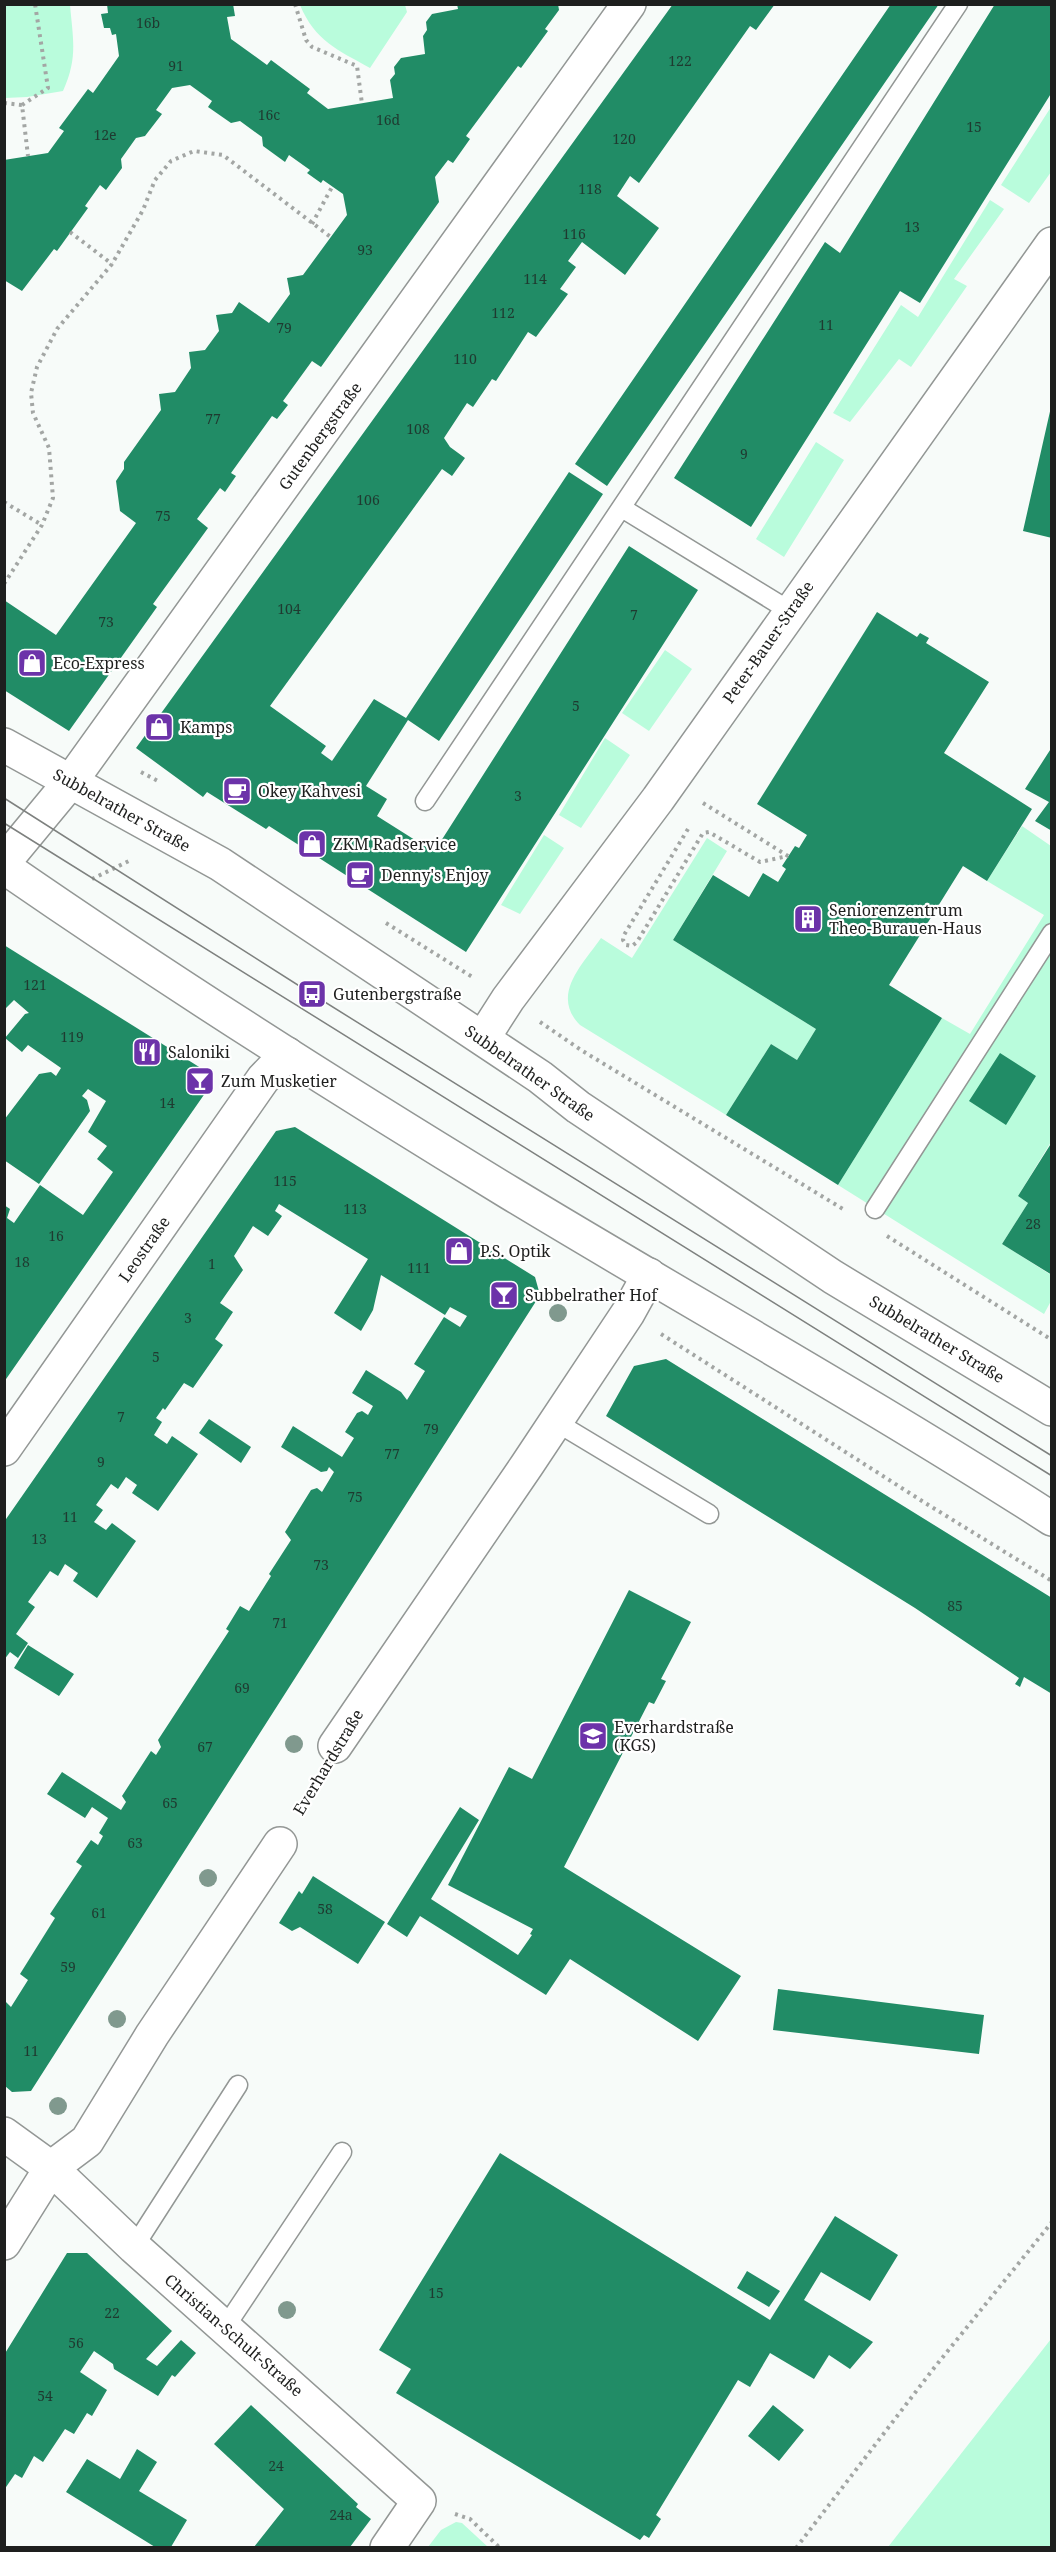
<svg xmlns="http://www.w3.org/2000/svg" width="1056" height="2552" font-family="'Noto Serif',serif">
<rect width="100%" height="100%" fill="#f7fbf9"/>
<!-- green -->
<path fill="#b9fcdc" d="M4 5H70C73 39 78 58 63 91L27 97 5 98Z
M300 5H405L407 12 370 68C338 50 315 41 300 5Z
M1051 107V172L1029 203 1001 185Z
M990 200 1004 209 954 279 967 286 911 367 899 359 850 422 833 413 901 305 918 317Z
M816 442 844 460 784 557 756 539Z
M665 650 692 669 649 731 622 713Z
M605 738 630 755 581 828 559 815Z
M1022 826 1051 846V1142L1018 1196 1028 1203 1002 1244 1051 1275V1301L1044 1314 838 1185 942 1018 970 1034 1044 915 987 881Z
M544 835 564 848 520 914 501 905Z
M707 838 727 851 673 940 816 1029 797 1060 771 1044 726 1115 580 1025C550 995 583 964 601 938L632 958Z
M1051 2339V2547H888Z
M456 2522 462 2523 488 2547H428L441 2530Z"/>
<!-- building -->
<path fill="#218c66" d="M107 4H233L235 16 227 17 231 39 267 65 271 60 310 89 307 93 328 109 393 98 390 80 395 74 394 67 401 58 425 54 423 36 427 30 426 22 432 14 458 9 457 4H558L559 10 545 29 548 31 521 68 518 66 466 136 470 139 453 163 448 160 435 177 439 202 321 367 312 361 283 401 288 405 277 419 272 416 231 473 236 476 225 492 220 488 197 519 208 528 153 604 157 607 69 731 4 690V600L56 635 136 523 120 511 116 481 124 469V462L161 410 159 394 175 392 191 368 189 352 205 350 219 331 216 315 232 313 239 302 269 323 290 294 287 278 303 275 347 215 343 194 323 180 321 183 307 173 310 170 289 155 285 162 263 146 262 137 240 121 231 123 208 107 212 101 190 85 172 88 156 110 162 114 145 136 136 138 121 159 122 168 106 190 100 185 85 206 88 208 57 251 54 249 22 291 4 280V160L48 153 64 131 59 128 88 89 93 93 119 56 116 34 112 35 110 28H104L101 14 108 13Z
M673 4H775L756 30 750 26 639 183 630 176 617 196 659 228 625 275 582 242 568 261 576 267 560 289 568 294 536 337 528 332 496 381 492 379 473 407 467 403 444 438 450 447 465 458 452 476 442 469 270 706 326 746 321 753 332 761 374 699 406 718 569 472 603 494 439 741 408 720 366 786 387 799 377 816 434 852 629 546 698 590 466 952 269 826 266 829 207 792 203 797 136 748Z
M891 4H939L607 486 575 464Z
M995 4H1052V92L920 303 900 291 751 527 674 478 825 242 840 253Z
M1051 407H1052V538L1023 531Z
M877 612 917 637 920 633 929 638 926 643 989 682 944 753 1032 809 987 881 963 866 889 985 942 1018 838 1185 726 1115 771 1044 797 1060 816 1029 673 940 713 875 749 897 763 873 778 882 786 869 782 866 795 846 799 848 807 835 757 804Z
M1052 747V831L1035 821 1049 802 1025 789Z
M4 945 204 1070 208 1089 4 1382V1205L10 1209 7 1218 14 1223 40 1185 83 1215 113 1172 97 1159 107 1146 88 1132 106 1101 88 1089 82 1096 87 1100 90 1111 39 1184 4 1160V1120L39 1074 51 1072 56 1076 61 1068 28 1045 22 1052 5 1038 25 1014 29 1013 14 1000 4 1010Z
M1000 1053 1036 1076 1006 1125 969 1101Z
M295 1127 535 1277 540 1295 31 2091 12 2092 5 2086V2001L11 2007 28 1980 20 1974 55 1918 50 1914 82 1866 76 1862 91 1840 98 1845 103 1836 99 1833 108 1818 92 1807 85 1818 47 1794 62 1772 121 1810 126 1802 122 1796 151 1751 156 1755 161 1747 158 1740 229 1631 226 1629 240 1606 249 1611 271 1576 269 1574 291 1540 285 1532 311 1490 317 1488 322 1492 334 1472 329 1467 327 1471 321 1472 281 1447 293 1426 342 1457 354 1438 345 1432 357 1413 362 1411 368 1415 373 1406 352 1393 366 1370 401 1392 407 1400 425 1371 414 1364 444 1317 460 1327 467 1316 450 1307 445 1315 381 1275 373 1310 361 1331 334 1313 368 1259 279 1204 275 1211 282 1216 268 1236 253 1226 234 1256 243 1270 220 1303 233 1312 215 1339 223 1345 193 1388 184 1383 165 1410 163 1408 156 1418 162 1422 154 1435 167 1444 172 1436 198 1454 158 1511 132 1493 137 1485 126 1477 118 1489 111 1484 96 1505 103 1510 94 1522 106 1530 112 1523 136 1541 97 1598 73 1581 78 1573 65 1564 58 1576 50 1571 28 1602 35 1607 16 1634 28 1643 18 1658 10 1652 4 1660V1522L276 1131Z
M1052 1142V1275L1002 1244 1028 1203 1018 1196Z
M666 1359 1052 1598V1694L1024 1677 1020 1687 1015 1684 1019 1678 915 1608 606 1416 634 1366Z
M209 1419 251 1447 241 1463 199 1433Z
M629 1590 691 1622 661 1679 666 1681 654 1704 649 1702 564 1867 741 1976 698 2041 570 1959 546 1995 420 1916 407 1937 387 1924 460 1807 479 1820 431 1899 518 1955 532 1935 530 1934 533 1929 448 1885 509 1767 532 1779Z
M28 1645 74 1674 59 1696 14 1668Z
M313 1876 385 1922 358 1964 300 1927 292 1931 279 1923 299 1891 302 1894Z
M778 1989 984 2015 979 2054 773 2030Z
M500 2153 770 2320 835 2216 898 2255 870 2301 821 2272 804 2300 873 2342 850 2369 829 2355 814 2379 770 2353 750 2387 738 2380 656 2515 661 2519 649 2538 644 2535 640 2540 396 2393 411 2369 379 2350Z
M67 2253H87L172 2331 146 2359 157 2366 181 2340 196 2353 175 2377 172 2375 158 2396 114 2369 113 2364 94 2351 80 2372 107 2390 92 2416 87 2413 74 2434 65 2429 43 2462 34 2456 22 2478 15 2474 4 2490V2355Z
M747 2271 780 2291 769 2307 737 2288Z
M251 2405 358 2504 356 2507 371 2519 350 2547H254L284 2509 214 2444Z
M773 2405 804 2430 779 2461 748 2436Z
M137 2449 157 2462 139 2491 187 2520 171 2547H155L66 2492 87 2459 120 2479Z"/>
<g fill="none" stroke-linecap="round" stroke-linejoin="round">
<!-- lane casing -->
<g stroke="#939795" stroke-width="21">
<path id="lane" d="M622 508 790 611
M425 801 958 4
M875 1209 1052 933
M556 1422 709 1514
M134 2247 238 2085
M226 2326 342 2152"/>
</g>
<!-- street casing -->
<g stroke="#939795" stroke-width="36">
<path id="street" d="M4 862 71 781 629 4
M483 1038 508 999 658 799 1052 244
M4 1449 263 1079 287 1054
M335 1746 527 1465 628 1313 649 1275
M4 2134 51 2168 134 2247 419 2501 387 2548
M4 2243 51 2168 87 2141 152 2035 280 1844"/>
</g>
<!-- secondary casing -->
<g stroke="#939795" stroke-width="36">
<path id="secondary" d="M4 745 220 864 540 1077 578 1107 833 1277 1052 1409
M4 867C169 981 339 1089 510 1193 690 1302 875 1405 1052 1519"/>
</g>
<!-- path -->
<path stroke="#a3a6a4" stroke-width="4" stroke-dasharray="3 4.5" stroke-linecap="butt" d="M295 4 306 40 312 47 357 66 362 104
M4 103 22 105 28 156
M22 105 48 88 35 4
M312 224 332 187
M70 232 112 264
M4 502 42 525
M4 584 42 525 53 498 49 448 33 413 31 393 37 367 57 329 112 264 143 210 155 180 171 161 194 151 223 155 332 238
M141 772 158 781
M703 803 788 856
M688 829 624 935 623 940 626 945 632 946 637 942 703 833 709 832 760 862 788 856
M92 879 131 860
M386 923 474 978
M540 1022 581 1050 843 1209
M887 1236 1052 1340
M661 1334 922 1501 1052 1581
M299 1809 316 1779
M455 2514 470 2519 500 2548
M796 2548 934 2368 1052 2222"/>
<!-- lane -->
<use href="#lane" stroke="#fff" stroke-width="18"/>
<!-- street -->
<use href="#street" stroke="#fff" stroke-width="33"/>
<!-- secondary -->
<use href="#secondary" stroke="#fff" stroke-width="33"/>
<!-- tram -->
<path stroke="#7e817f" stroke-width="1.5" d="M4 798 312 994 1052 1456
M4 823 1052 1476"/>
</g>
<!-- trees -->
<g fill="#80998e">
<circle cx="558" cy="1313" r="9"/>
<circle cx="294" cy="1744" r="9"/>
<circle cx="208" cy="1878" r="9"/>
<circle cx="117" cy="2019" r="9"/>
<circle cx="58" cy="2106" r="9"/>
<circle cx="287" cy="2310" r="9"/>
</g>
<!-- icons -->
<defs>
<g id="shop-square" transform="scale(1.5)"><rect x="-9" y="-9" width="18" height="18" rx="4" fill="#6c33a9" stroke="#fff"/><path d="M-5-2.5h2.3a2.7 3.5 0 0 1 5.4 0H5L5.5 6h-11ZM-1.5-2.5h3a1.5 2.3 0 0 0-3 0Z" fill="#fff"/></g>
<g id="cafe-square" transform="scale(1.5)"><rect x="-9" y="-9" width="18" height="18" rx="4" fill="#6c33a9" stroke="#fff"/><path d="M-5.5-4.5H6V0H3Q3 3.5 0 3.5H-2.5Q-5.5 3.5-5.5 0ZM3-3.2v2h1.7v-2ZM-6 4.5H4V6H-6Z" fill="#fff"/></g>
<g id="building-square" transform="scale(1.5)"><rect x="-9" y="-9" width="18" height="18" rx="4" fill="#6c33a9" stroke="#fff"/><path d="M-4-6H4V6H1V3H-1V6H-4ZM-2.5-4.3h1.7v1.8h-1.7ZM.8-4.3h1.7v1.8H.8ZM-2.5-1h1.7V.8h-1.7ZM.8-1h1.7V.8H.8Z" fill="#fff"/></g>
<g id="bus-square" transform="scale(1.5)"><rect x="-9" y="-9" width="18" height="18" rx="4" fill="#6c33a9" stroke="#fff"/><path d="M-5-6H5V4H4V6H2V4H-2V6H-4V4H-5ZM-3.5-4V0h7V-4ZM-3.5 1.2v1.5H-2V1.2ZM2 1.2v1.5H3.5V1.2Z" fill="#fff"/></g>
<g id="restaurant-square" transform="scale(1.5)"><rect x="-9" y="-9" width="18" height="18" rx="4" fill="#6c33a9" stroke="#fff"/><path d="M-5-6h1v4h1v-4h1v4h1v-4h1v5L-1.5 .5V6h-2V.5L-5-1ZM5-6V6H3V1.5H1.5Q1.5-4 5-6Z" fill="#fff"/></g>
<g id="bar-square" transform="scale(1.5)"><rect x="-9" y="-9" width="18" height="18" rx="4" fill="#6c33a9" stroke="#fff"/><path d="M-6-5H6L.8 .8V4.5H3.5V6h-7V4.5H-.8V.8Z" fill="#fff"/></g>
<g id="school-square" transform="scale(1.5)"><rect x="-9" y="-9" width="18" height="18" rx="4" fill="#6c33a9" stroke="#fff"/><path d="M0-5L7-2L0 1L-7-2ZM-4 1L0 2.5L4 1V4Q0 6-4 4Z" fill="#fff"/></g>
</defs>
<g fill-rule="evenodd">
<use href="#shop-square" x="32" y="663"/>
<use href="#shop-square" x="159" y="727"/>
<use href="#cafe-square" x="237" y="791"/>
<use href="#shop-square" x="312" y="844"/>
<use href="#cafe-square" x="360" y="875"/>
<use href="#building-square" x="808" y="919"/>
<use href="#bus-square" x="312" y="994"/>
<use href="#restaurant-square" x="147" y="1052"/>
<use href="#bar-square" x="200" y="1081"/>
<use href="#shop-square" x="459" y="1251"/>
<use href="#bar-square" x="504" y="1295"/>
<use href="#school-square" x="593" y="1736"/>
</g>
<g text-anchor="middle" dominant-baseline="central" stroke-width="4.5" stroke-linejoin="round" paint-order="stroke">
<!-- number labels -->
<g font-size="14" fill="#1f3a30">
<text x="148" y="22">16b</text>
<text x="680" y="60">122</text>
<text x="176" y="65">91</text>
<text x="269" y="114">16c</text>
<text x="388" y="119">16d</text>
<text x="974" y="126">15</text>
<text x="105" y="134">12e</text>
<text x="624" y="138">120</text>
<text x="590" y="188">118</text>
<text x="912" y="226">13</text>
<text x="574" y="233">116</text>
<text x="365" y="249">93</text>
<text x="535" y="278">114</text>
<text x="503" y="312">112</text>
<text x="826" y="324">11</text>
<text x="284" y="327">79</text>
<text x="465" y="358">110</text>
<text x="213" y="418">77</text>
<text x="418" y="428">108</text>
<text x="744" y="453">9</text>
<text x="368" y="499">106</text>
<text x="163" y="515">75</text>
<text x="289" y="608">104</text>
<text x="634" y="614">7</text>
<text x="106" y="621">73</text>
<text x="576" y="705">5</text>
<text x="518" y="795">3</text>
<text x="35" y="984">121</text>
<text x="72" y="1036">119</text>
<text x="167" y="1102">14</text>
<text x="285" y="1180">115</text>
<text x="355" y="1208">113</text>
<text x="1033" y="1223">28</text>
<text x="56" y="1235">16</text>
<text x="22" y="1261">18</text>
<text x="212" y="1263">1</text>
<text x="419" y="1267">111</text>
<text x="188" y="1317">3</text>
<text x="156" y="1356">5</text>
<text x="121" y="1416">7</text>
<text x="431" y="1428">79</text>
<text x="392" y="1453">77</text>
<text x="101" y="1461">9</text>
<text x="355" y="1496">75</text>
<text x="70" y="1516">11</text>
<text x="39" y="1538">13</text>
<text x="321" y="1564">73</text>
<text x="955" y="1605">85</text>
<text x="280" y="1622">71</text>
<text x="242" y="1687">69</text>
<text x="205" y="1746">67</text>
<text x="170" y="1802">65</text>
<text x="135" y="1842">63</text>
<text x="325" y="1908">58</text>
<text x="99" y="1912">61</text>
<text x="68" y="1966">59</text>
<text x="31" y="2050">11</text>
<text x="436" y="2292">15</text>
<text x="112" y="2312">22</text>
<text x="76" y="2342">56</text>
<text x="45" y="2395">54</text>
<text x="276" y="2465">24</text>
<text x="341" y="2514">24a</text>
</g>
<!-- street labels -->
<g font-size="16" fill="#1e1f1e" stroke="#fff">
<text transform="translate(320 436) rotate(-54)">Gutenbergstraße</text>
<text transform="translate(768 642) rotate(-55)">Peter-Bauer-Straße</text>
<text transform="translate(122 810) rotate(29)">Subbelrather Straße</text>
<text transform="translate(530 1073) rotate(35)">Subbelrather Straße</text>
<text transform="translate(144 1249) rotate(-55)">Leostraße</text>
<text transform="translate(937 1339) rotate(31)">Subbelrather Straße</text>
<text transform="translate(328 1762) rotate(-59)">Everhardstraße</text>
<text transform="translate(234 2335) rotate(41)">Christian-Schult-Straße</text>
</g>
<!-- poi labels -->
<g font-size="16" fill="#1e1f1e" stroke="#fff" text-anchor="start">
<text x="53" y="663">Eco-Express</text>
<text x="180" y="727">Kamps</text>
<text x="258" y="791">Okey Kahvesi</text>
<text x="333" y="844">ZKM Radservice</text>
<text x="381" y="875">Denny's Enjoy</text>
<text x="829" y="910">Seniorenzentrum<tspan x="829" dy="18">Theo-Burauen-Haus</tspan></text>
<text x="333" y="994">Gutenbergstraße</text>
<text x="168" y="1052">Saloniki</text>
<text x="221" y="1081">Zum Musketier</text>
<text x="480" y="1251">P.S. Optik</text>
<text x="525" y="1295">Subbelrather Hof</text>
<text x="614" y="1727">Everhardstraße<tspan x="614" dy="18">(KGS)</tspan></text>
</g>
</g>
<!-- border -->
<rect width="1056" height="2552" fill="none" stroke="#1e1f1e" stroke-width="12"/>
</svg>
